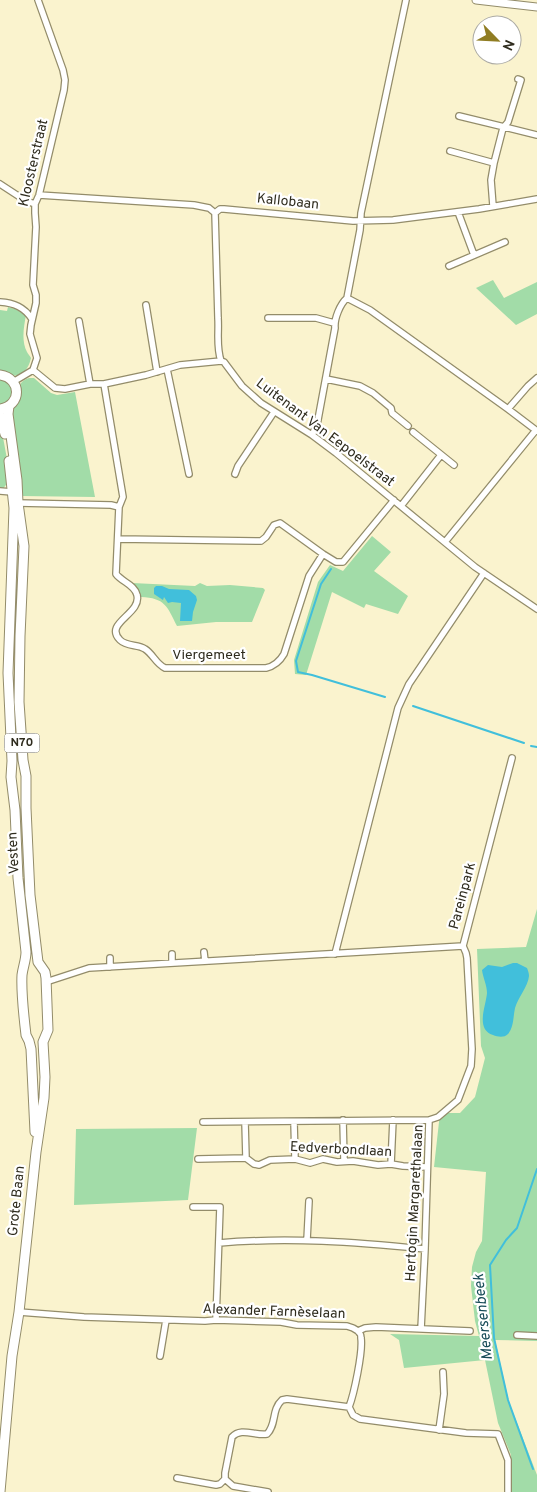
<svg xmlns="http://www.w3.org/2000/svg" width="537" height="1492" font-family="Overpass,sans-serif">
<rect width="100%" height="100%" fill="#faf3ce"/>
<!-- green -->
<path fill="#a2dca8" d="M493 280 504 298 537 282V314L516 325 476 288Z
M8 307 15 309 26 315C24 326 21 341 27 352 28 354 30 356 31 358 27 376 15 380 0 371V310L7 311Z
M29 378H34L51 393 57 395 75 392 95 497 21 496C19 477 7 426 12 410 14 406 18 404 19 400 21 390 16 382 29 378Z
M0 379C17 383 15 400 0 405Z
M0 421 7 459 9 481 2 490H0Z
M372 536 391 552 374 571 408 596 398 614 366 604 364 608 332 592 306 675 295 674 294 660 318 582 330 565 343 571Z
M132 583 195 586 200 583 207 586 230 585 263 588 265 590 252 622H216L177 626C167 606 165 598 141 597Z
M537 909V1341L495 1340 509 1402 537 1475V1492H512L511 1455 498 1423 485 1360 404 1368 399 1340 390 1334 479 1336 475 1321 471 1286 472 1267 476 1252 482 1241 486 1172 434 1167 440 1113H460L475 1097 485 1058 481 1046 477 949 526 947Z
M197 1128 188 1200 74 1205 76 1129Z"/>
<!-- water -->
<path fill="#41bfdb" d="M156 586H162L169 589 189 590 196 596 197 600 193 612 192 621H180L181 603 172 602 168 603 164 597 163 600 154 594V588Z
M513 963H517L527 968C528 971 529 973 529 976 528 987 518 997 515 1008 513 1017 514 1027 508 1034 504 1038 498 1037 493 1035 475 1029 486 1006 487 993 487 985 483 978 482 970L488 965 502 967Z"/>
<g fill="none" stroke-linecap="round" stroke-linejoin="round">
<!-- stream -->
<path stroke="#41bfdb" stroke-width="2" d="M331 569 321 584 296 661 298 672 312 675 385 697
M413 706 524 743
M531 746 537 747
M533 1469 508 1400 494 1338 490 1265 506 1240 517 1228 537 1169"/>
<!-- minor casing -->
<g stroke="#938c6a" stroke-width="8">
<path id="minor" d="M459 116 537 135
M450 151 494 163
M0 184 26 201 35 204
M39 195 194 205 209 208 215 213
M493 206 491 180 494 163 503 128 508 122 521 80 518 79
M458 212 474 255
M215 213 218 318C219 333 216 346 221 361L224 362 242 386 261 403 312 435 336 453 475 567 537 609
M215 213 220 209H224L353 221 393 220 432 215 479 209 537 199
M449 266 505 242
M347 298 370 310 508 409 537 431
M0 302C14 303 24 307 32 319
M146 305 157 372
M268 318H316L334 323
M79 321 90 384
M167 369 189 474
M33 370 55 388 65 389 90 384H104L146 375 180 365 221 361
M326 379 360 386 373 393 391 408 392 413 408 426
M13 382 33 370 37 358 30 334 31 325 36 303V295L33 285 36 227 35 213V204L39 195 64 90 65 80 63 70 38 0
M104 384 123 497 119 507 116 574C122 582 135 585 137 595 142 614 103 623 120 640 127 647 138 644 145 649 153 654 156 664 165 668H266C275 666 280 661 284 654L309 576 323 554 336 562H343L394 500
M508 409 528 386 537 378
M413 432 454 465
M312 435 317 425 335 328C334 319 340 304 347 298L360 230 361 213 406 0
M235 474 238 466 274 412
M0 491 12 492
M18 503 111 505 119 507
M401 506 441 455
M118 539 261 541 266 537 274 525 280 523 323 554
M445 542 536 430
M463 946 512 758
M204 952 205 961
M172 954V963
M335 954 398 708 409 684 484 573
M110 958V967
M46 982 89 968 463 946
M343 1120 344 1161
M203 1122 429 1120
M245 1122 246 1158
M294 1122 295 1159
M198 1159 246 1158 254 1164 259 1165 270 1160 295 1159 310 1163 323 1159 337 1162 353 1161 378 1165 391 1164 403 1166 427 1167
M391 1164 393 1120
M193 1207H220L216 1320
M307 1240 309 1201
M219 1243C290 1237 354 1242 425 1249
M19 1312 84 1317 205 1321 216 1320 281 1322 297 1325 347 1326 353 1328 358 1331 365 1328 376 1327 470 1331
M421 1329 425 1249 429 1120 438 1117 458 1100 471 1066 472 1049 467 958 466 953 463 946
M517 1335 537 1336
M160 1356 166 1320
M349 1407 353 1415 360 1419 466 1433 498 1434 508 1460V1492
M439 1430 444 1394 443 1372
M177 1478 216 1485 220 1484 225 1479
M268 1492 233 1486 225 1479V1473L232 1437C241 1427 255 1436 267 1434 277 1424 271 1410 282 1400L287 1399 349 1407C354 1394 363 1352 361 1338 361 1334 361 1335 358 1331"/>
</g>
<!-- tertiary casing -->
<g stroke="#938c6a" stroke-width="9">
<path id="tertiary" d="M476 0 537 7"/>
</g>
<!-- primary casing -->
<g stroke="#938c6a" stroke-width="11">
<path id="primary" d="M0 375C22 378 22 406 0 409
M0 416 5 434
M9 461 14 508 8 673 12 761 11 777 15 810 18 878 26 952C26 960 23 967 22 975 21 993 24 1018 26 1035L29 1041 31 1049 35 1132
M0 1492 12 1356 19 1312 36 1152 44 1098 45 1077 43 1042 48 1030 46 978 45 972 38 962 30 895 26 808V776L23 760 19 702 20 636 24 546 18 503 17 480 8 414 9 406"/>
</g>
<!-- minor -->
<use href="#minor" stroke="#fff" stroke-width="5.5"/>
<!-- tertiary -->
<use href="#tertiary" stroke="#fff" stroke-width="7"/>
<!-- primary -->
<use href="#primary" stroke="#fff" stroke-width="9"/>
</g>
<g text-anchor="middle" dominant-baseline="central" stroke-width="4.5" stroke-linejoin="round" paint-order="stroke">
<!-- shield labels -->
<rect fill="#fff" stroke="#6d6b62" stroke-width="1" x="4.5" y="733.5" width="35" height="19" rx="4"/>
<g font-size="12" font-weight="bold" fill="#2f2c1e">
<text x="22" y="743">N70</text>
</g>
<!-- street labels -->
<g font-size="14" fill="#2f2c1e" stroke="#fff">
<text transform="translate(34 163) rotate(-77)">Kloosterstraat</text>
<text transform="translate(288 202) rotate(6)">Kallobaan</text>
<text transform="translate(325 433) rotate(37)">Luitenant Van Eepoelstraat</text>
<text x="209" y="655">Viergemeet</text>
<text transform="translate(14 853) rotate(-93)">Vesten</text>
<text transform="translate(463 896) rotate(-75)">Pareinpark</text>
<text transform="translate(341 1150) rotate(3)">Eedverbondlaan</text>
<text transform="translate(17 1201) rotate(-84)">Grote Baan</text>
<text transform="translate(415 1203) rotate(-87)">Hertogin Margarethalaan</text>
<text transform="translate(274 1312) rotate(2)">Alexander Farnèselaan</text>
</g>
<!-- water labels -->
<g font-size="15" font-style="italic" fill="#154a56" stroke="#fff">
<text transform="translate(484 1317) rotate(-96)">Meersenbeek</text>
</g>
</g>
<!-- north arrow -->
<g transform="translate(497 40) rotate(114)"><circle r="24" fill="#ffffff" stroke="#acaba5"/>
<path d="M0-4L9 19L0 12L-9 19Z" fill="#907d23"/>
<text y="-8" font-size="14" font-weight="bold" text-anchor="middle" fill="#2f2c1e">N</text>
</g>
</svg>
